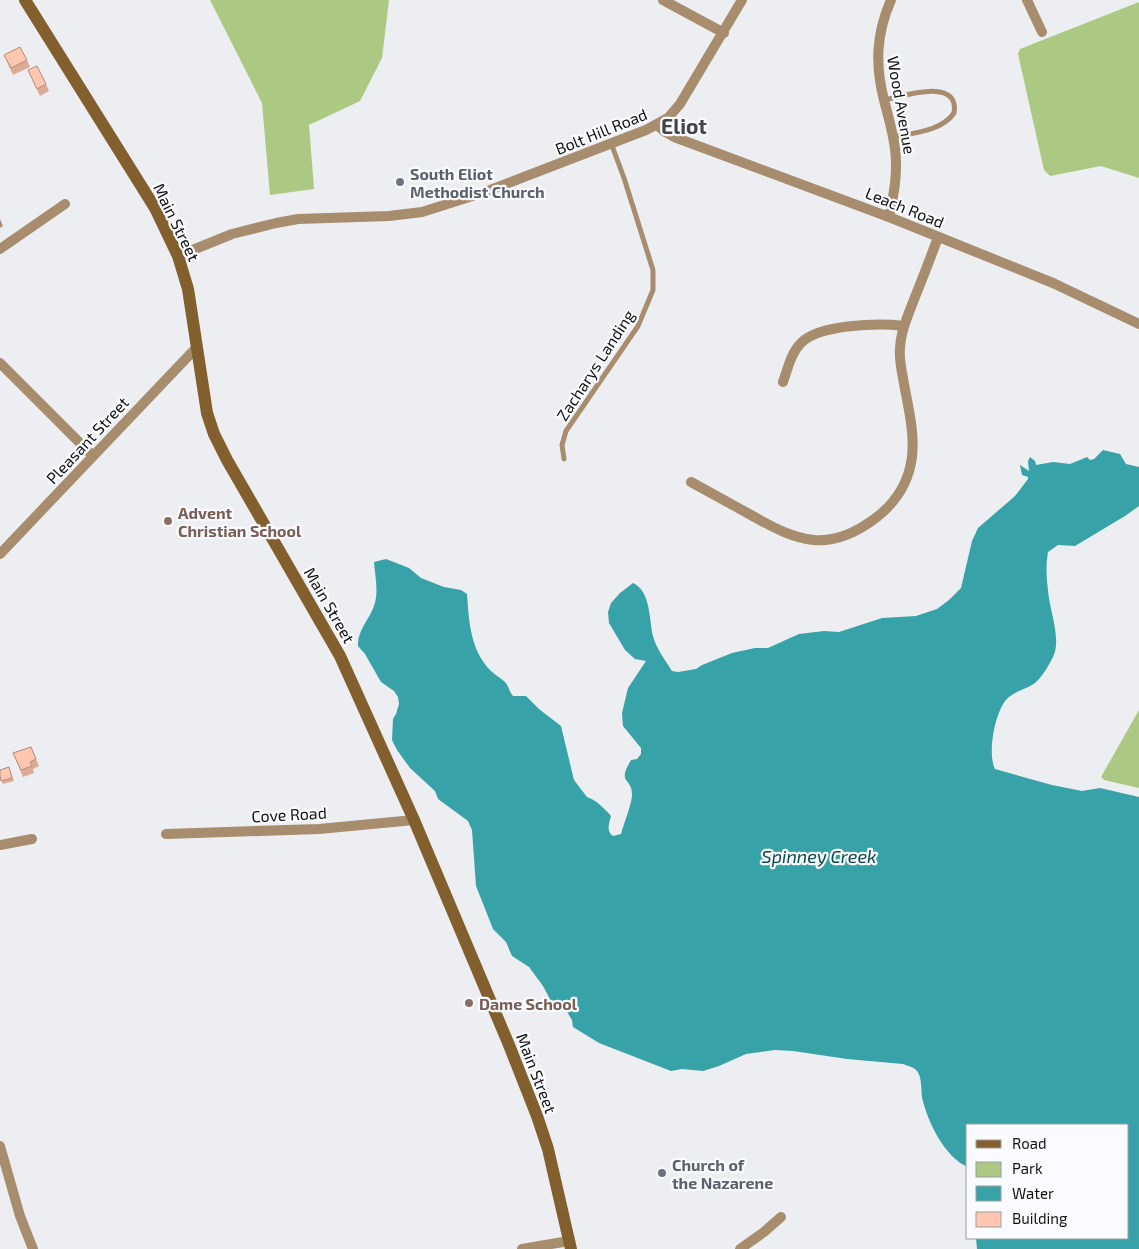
<svg xmlns="http://www.w3.org/2000/svg" width="1139" height="1249" font-family="'Exo 2',sans-serif">
<rect width="100%" height="100%" fill="#eceef1"/>
<!-- green -->
<path fill="#acc983" d="M210 0H389L382 58 360 101 309 125 314 189 270 195 262 103Z
M1139 2V178L1101 166 1050 176 1044 170 1018 54 1020 49Z
M1139 710V788L1104 780 1101 777Z"/>
<!-- water -->
<path fill="#37a3a9" d="M1103 450 1120 454 1126 464 1139 467V506L1125 516 1075 546 1058 545 1048 552C1046 564 1046 577 1048 590 1049 609 1062 639 1053 657 1049 665 1040 681 1032 685 1025 689 1016 691 1009 697 995 708 987 754 995 769L1052 785 1082 791 1100 788 1139 797V1249H977L976 1238H1128V1125H968V1167C945 1158 927 1121 922 1097 921 1090 922 1077 917 1071 914 1067 908 1066 903 1064L847 1059 793 1051 775 1050 746 1054 719 1066 703 1071 682 1069 671 1071 599 1043 573 1027 572 1020 564 1007 556 1005 551 1001 543 986 529 967 512 956 506 942 493 929 476 886 472 830 468 821 438 799 435 791 410 768 397 750 392 740 393 719 396 714 399 704 398 697 394 691 381 682 365 654 358 646C357 631 369 620 374 606 379 592 375 576 374 562L386 559 409 568 421 578 444 587 461 590 467 594C469 621 470 649 490 670 495 675 501 678 505 682 509 686 509 692 513 696H526L539 709 561 726 574 780 587 797C595 799 606 810 611 816 609 824 606 831 613 836L621 834C624 823 631 806 632 796 633 776 616 786 631 760L637 759 641 754V748L623 726 622 713 628 688 646 661 635 659 625 650 609 623 608 612 611 603 620 593 633 583C651 591 649 620 653 636 656 648 665 660 672 671L678 672 696 669 702 665 732 653 755 648H768L799 634 824 631 839 632 882 618 916 616 937 609 949 600 961 588 972 541 978 528 1015 496 1028 479V477L1022 475 1020 465 1029 471 1028 461 1030 457 1035 461 1036 465 1053 462 1070 464 1087 457 1090 460 1094 459Z"/>
<g fill="none" stroke-linecap="round" stroke-linejoin="round">
<!-- service -->
<path stroke="#a78d6e" stroke-width="5" d="M884 100C901 97 960 76 954 113 942 131 913 133 894 137
M564 459 562 445 566 431 638 326 653 290V270L624 178 611 143"/>
<!-- minor -->
<path stroke="#a78d6e" stroke-width="10" d="M663 0 724 33
M1027 0 1042 32
M657 125 665 132 674 137 889 217 1053 283 1139 324
M889 217C894 194 898 172 895 149 893 132 888 116 884 100 875 65 876 34 891 0
M0 249 65 204
M178 256 232 234 276 223 298 219 389 216 422 212 485 192 646 130 668 118 680 104 742 0
M0 363 93 456
M783 382C788 368 791 353 801 343 819 324 879 323 904 326
M691 482C711 493 731 504 751 515 798 542 829 554 877 517 896 502 909 481 912 457 915 430 907 403 903 378 901 368 899 358 900 348 901 330 909 313 915 297 923 277 931 257 938 237
M0 554 197 347
M166 834 319 829 414 820
M0 845 32 839
M0 1146 20 1216 33 1249
M522 1249 569 1241
M740 1249 764 1232 781 1217"/>
<!-- secondary -->
<path stroke="#835f2d" stroke-width="12" d="M25 0 155 208 178 256 188 289 207 413 214 434 227 460 340 656 414 820 509 1045 537 1116 548 1149 571 1249"/>
</g>
<!-- wall -->
<path fill="#dbab96" d="M4 55 27 60 30 67 13 75Z
M28 70 46 84 49 91 40 96 31 77Z
M31 747 39 766 33 769 34 773 23 777 13 753Z
M9 767 14 781 3 784 0 776Z"/>
<!-- shaded-wall -->
<path fill="#b28b7a" d="M0 219 3 226 0 228Z"/>
<!-- building -->
<path fill="#ffc7af" stroke="#b28b7a" d="M20 47 27 60 11 68 4 55Z
M37 66 46 84 37 89 28 70Z
M31 747 36 759 30 762 32 766 21 770 13 753Z
M9 767 12 778 1 781 0 776V770Z"/>
<!-- markers -->
<g fill="#6b7280" stroke="#fafbfe" stroke-width="2">
<circle cx="400" cy="182" r="5"/>
<circle cx="662" cy="1173" r="5"/>
</g>
<g fill="#8d6e63" stroke="#fafbfe" stroke-width="2">
<circle cx="168" cy="521" r="5"/>
<circle cx="469" cy="1003" r="5"/>
</g>
<g text-anchor="middle" dominant-baseline="central" stroke-width="4.5" stroke-linejoin="round" paint-order="stroke">
<!-- street labels -->
<g font-size="16" fill="#121213" stroke="#fafbfe">
<text transform="translate(902 105) rotate(80)">Wood Avenue</text>
<text transform="translate(601 131) rotate(-22)">Bolt Hill Road</text>
<text transform="translate(905 207) rotate(22)">Leach Road</text>
<text transform="translate(177 222) rotate(64)">Main Street</text>
<text transform="translate(595 365) rotate(-57)">Zacharys Landing</text>
<text transform="translate(87 440) rotate(-47)">Pleasant Street</text>
<text transform="translate(330 605) rotate(60)">Main Street</text>
<text transform="translate(289 814) rotate(-3)">Cove Road</text>
<text transform="translate(537 1073) rotate(69)">Main Street</text>
</g>
<!-- worship labels -->
<g font-size="16" font-weight="bold" fill="#5b616d" stroke="#fafbfe" text-anchor="start">
<text x="410" y="173">South Eliot<tspan x="410" dy="18">Methodist Church</tspan></text>
<text x="672" y="1164">Church of<tspan x="672" dy="18">the Nazarene</tspan></text>
</g>
<!-- education labels -->
<g font-size="16" font-weight="bold" fill="#785e54" stroke="#fafbfe" text-anchor="start">
<text x="178" y="512">Advent<tspan x="178" dy="18">Christian School</tspan></text>
<text x="479" y="1003">Dame School</text>
</g>
<!-- water labels -->
<g font-size="18" font-style="italic" fill="#05474b" stroke="#fafbfe">
<text x="819" y="856">Spinney Creek</text>
</g>
<!-- district labels -->
<g font-size="21" font-weight="bold" fill="#434447" stroke="#fafbfe">
<text x="684" y="125">Eliot</text>
</g>
</g>
<!-- legend -->
<rect x="966" y="1124" width="162" height="115" fill="#fafbfe" stroke="#9d9ea0"/>
<rect x="976" y="1140" width="25" height="8" fill="#835f2d" stroke="#9d9ea0"/>
<text x="1012" y="1149" font-size="15" fill="#121213">Road</text>
<rect x="976" y="1162" width="25" height="15" fill="#acc983" stroke="#9d9ea0"/>
<text x="1012" y="1174" font-size="15" fill="#121213">Park</text>
<rect x="976" y="1186" width="25" height="15" fill="#37a3a9" stroke="#9d9ea0"/>
<text x="1012" y="1199" font-size="15" fill="#121213">Water</text>
<rect x="976" y="1212" width="25" height="15" fill="#ffc7af" stroke="#9d9ea0"/>
<text x="1012" y="1224" font-size="15" fill="#121213">Building</text>
</svg>
